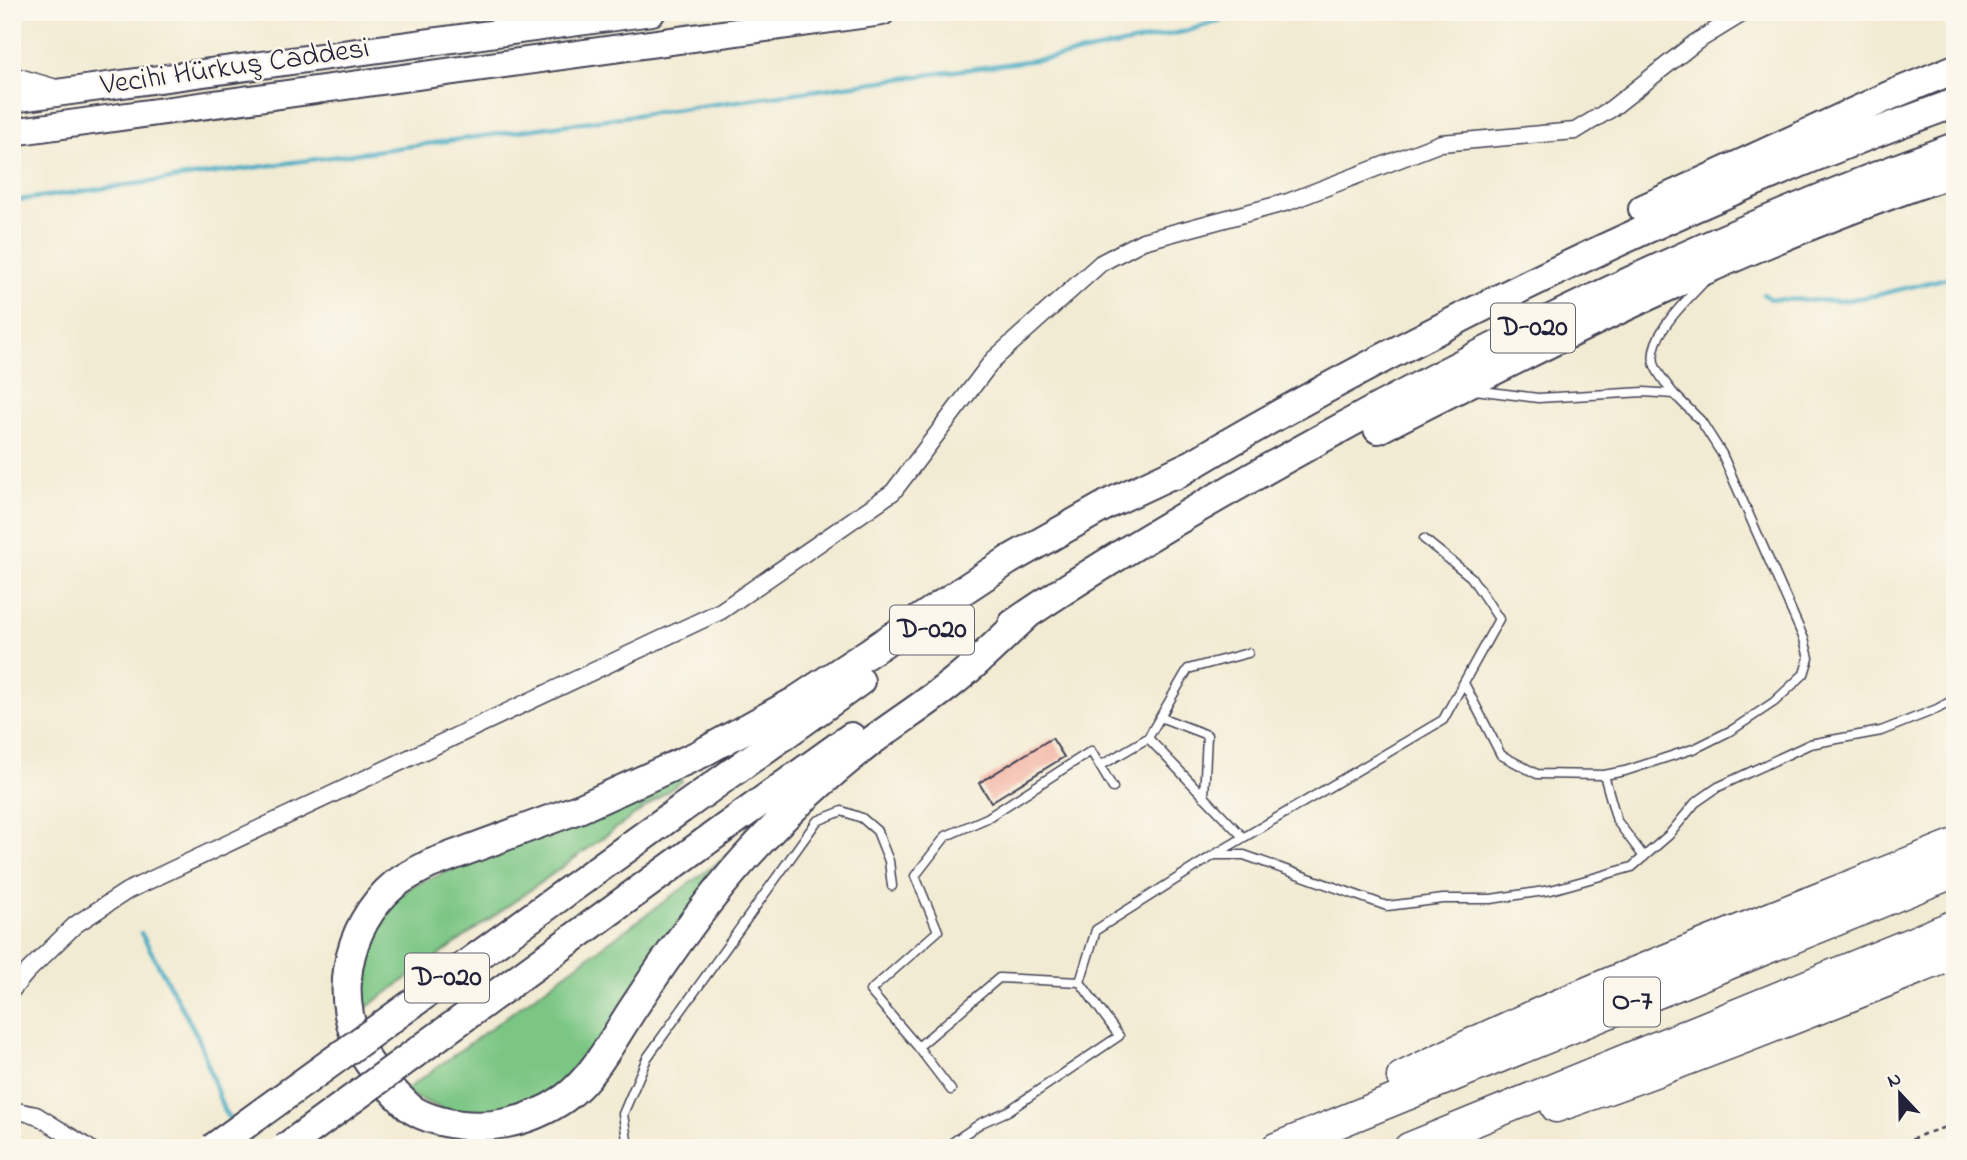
<svg xmlns="http://www.w3.org/2000/svg" width="1967" height="1160" font-family="'Indie Flower',sans-serif">
<rect width="100%" height="100%" fill="#fbf7ec"/>
<filter id="ink" filterUnits="userSpaceOnUse"><feTurbulence type="fractalNoise" baseFrequency=".0143" numOctaves="2"/><feDisplacementMap in="SourceGraphic" scale="14" xChannelSelector="R" yChannelSelector="G"/><feConvolveMatrix kernelMatrix="1 2 1 2 8 2 1 2 1" color-interpolation-filters="sRGB"/></filter>
<filter id="wash" filterUnits="userSpaceOnUse"><feTurbulence type="fractalNoise" baseFrequency=".00686" numOctaves="4" result="noise"/><feDisplacementMap in="SourceGraphic" scale="28" xChannelSelector="R" yChannelSelector="G"/><feGaussianBlur stdDeviation="1.57" result="paint"/><feColorMatrix in="noise" values="0 0 0 0 0 0 0 0 0 0 0 0 0 0 0 0 0 1.4 0 .05"/><feComposite in="paint" operator="in"/></filter>
<g filter="url(#wash)">
<rect width="100%" height="100%" fill="#f2ebd3"/>
<!-- green -->
<path fill="#7bc684" stroke="#4e7460" stroke-width="2" d="M678 776 682 781 356 1015 358 963 380 914 410 887Z
M731 853 735 858 609 1032 552 1098 466 1119 403 1092Z"/>
<g fill="none" stroke-linecap="round" stroke-linejoin="round">
<!-- stream -->
<path stroke="#42aac2" stroke-width="4.5" d="M12 201 1064 56 1187 31 1246 12
M1763 294 1771 299 1841 301 1877 295 1955 276
M141 933 198 1037 224 1111 231 1121
M242 1137 248 1148"/>
</g>
<g id="blocks">
<!-- building -->
<path fill="#f3ad9d" d="M1052 738 1064 757 991 802 979 783Z"/>
</g>
</g>
<g filter="url(#ink)">
<use href="#blocks" fill-opacity="0" stroke="#414052" stroke-width="2"/>
<g fill="none" stroke-linecap="round" stroke-linejoin="round">
<!-- service casing -->
<g stroke="#414052" stroke-width="11">
<path id="service" d="M1475 390 1538 398 1644 392 1674 394C1668 386 1659 376 1655 366 1645 338 1686 301 1703 283
M1464 683 1501 755 1537 774 1604 775 1625 771 1696 748 1732 730 1774 702 1804 674 1809 658 1804 639 1722 454 1701 421 1674 394
M1160 717 1207 735 1204 797
M1148 738 1243 837
M1100 766 1148 738 1188 669 1248 653
M1604 775 1617 821 1644 857
M1216 855H1244L1387 906 1443 899H1491L1551 890 1632 867 1669 835 1695 803 1718 787 1810 744 1881 731 1937 709 1955 699
M918 1047 999 978 1080 982
M951 1090 918 1047 870 991 938 931 915 876 946 836 987 818 1091 751 1113 788
M637 1148 627 1140 623 1114 647 1058 817 821 842 811 862 818 877 831 889 861 892 886
M944 1148 981 1123 1008 1111 1119 1036 1080 982 1096 930 1214 855 1443 720 1499 619 1471 577 1424 539"/>
</g>
<!-- minor casing -->
<g stroke="#414052" stroke-width="19">
<path id="minor" d="M12 75 53 87
M12 990 27 972 75 925 127 891 721 611 893 492 993 360 1101 263 1143 241 1288 202 1441 143 1575 131 1611 109 1696 42 1745 12
M12 1110 36 1115 89 1148"/>
</g>
<!-- primary casing -->
<g stroke="#414052" stroke-width="30">
<path id="primary" d="M12 99 652 12
M12 132 882 12"/>
</g>
<!-- trunk casing -->
<g stroke="#414052" stroke-width="32">
<path id="trunk" d="M1643 209 1891 95 1955 69
M1378 429C1566 333 1754 239 1955 172
M1175 475C1253 427 1335 383 1416 341 1591 250 1770 170 1955 103
M1028 614C1003 637 979 662 952 683 927 703 899 721 873 740 828 775 785 814 747 856 705 902 668 955 634 1007 614 1037 594 1077 565 1098 528 1124 483 1132 440 1121 429 1118 417 1114 409 1107 395 1093 378 1077 367 1060 331 1004 344 927 395 884 406 876 418 870 430 864L581 808 700 754 794 702 1009 560 1110 503 1191 465
M1013 624C1114 555 1221 494 1328 435 1529 324 1738 225 1955 147
M681 809 860 681
M705 842 851 737"/>
</g>
<!-- motorway casing -->
<g stroke="#414052" stroke-width="33">
<path id="motorway" d="M1402 1077C1581 988 1770 919 1955 844
M1556 1107C1691 1061 1823 1007 1955 954
M1276 1148 1955 872
M1409 1148 1955 925"/>
</g>
<!-- path -->
<path stroke="#414052" stroke-width="2.5" stroke-dasharray="5 5" stroke-linecap="butt" d="M1893 1148 1924 1134 1955 1124"/>
<!-- service -->
<use href="#service" stroke="#fff" stroke-width="8"/>
<!-- minor -->
<use href="#minor" stroke="#fff" stroke-width="16"/>
<!-- primary -->
<use href="#primary" stroke="#fff" stroke-width="26"/>
<!-- trunk -->
<use href="#trunk" stroke="#fff" stroke-width="28"/>
<!-- motorway -->
<use href="#motorway" stroke="#fff" stroke-width="30"/>
<!-- trunk-bridge casing -->
<g stroke="#414052" stroke-width="32" stroke-linecap="butt">
<path id="trunk-bridge" d="M213 1148 681 809
M285 1148 705 842"/>
</g>
<!-- trunk-bridge -->
<use href="#trunk-bridge" stroke="#fff" stroke-width="28"/>
</g>
</g>
<g text-anchor="middle" dominant-baseline="central" stroke-width="5" stroke-linejoin="round" paint-order="stroke">
<!-- shield labels -->
<g fill="#fbf7ec" stroke="#636270" stroke-width="2">
<rect x="1491" y="303.5" width="84" height="49" rx="5"/>
<rect x="890" y="605.5" width="84" height="49" rx="5"/>
<rect x="405" y="953.5" width="84" height="49" rx="5"/>
<rect x="1604" y="977.5" width="56" height="49" rx="5"/>
</g>
<g font-size="28" font-weight="bold" fill="#22223b">
<text x="1533" y="328">D-020</text>
<text x="932" y="630">D-020</text>
<text x="447" y="978">D-020</text>
<text x="1632" y="1002">O-7</text>
</g>
<!-- street labels -->
<g font-size="30" fill="#22223b" stroke="#fbf7ec">
<text transform="translate(235 68) rotate(-8)">Vecihi Hürkuş Caddesi</text>
</g>
</g>
<!-- margin -->
<rect width="1967" height="1160" fill="none" stroke="#fbf7ec" stroke-width="42"/>
<!-- north arrow -->
<g transform="translate(1900 1094) rotate(338)" stroke="#fbf7ec" stroke-width="5" paint-order="stroke">
<path d="M0-5L12 26L0 18L-12 26Z" fill="#22223b"/>
<text y="-10" font-size="19" font-weight="bold" text-anchor="middle" fill="#22223b">N</text>
</g>
</svg>
